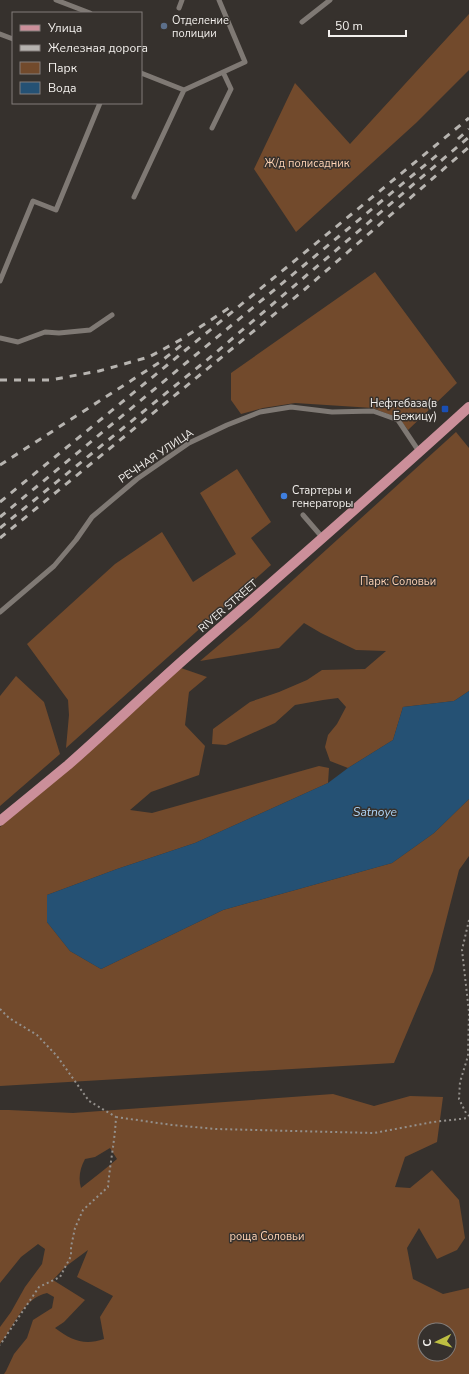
<svg xmlns="http://www.w3.org/2000/svg" width="469" height="1374" font-family="'Nunito Sans',sans-serif">
<rect width="100%" height="100%" fill="#36312d"/>
<!-- green -->
<path fill="#724a2c" fill-rule="evenodd" d="M469 14V70L416 123 296 232 254 169 295 83 350 144Z
M375 272 457 383 408 430 400 419 373 408 295 403 263 408 241 414 231 400V373Z
M456 432 469 448V691L454 701 403 707 393 740 348 768 330 761 325 747 328 735 337 724 346 707 338 698 323 700 295 705 275 723 226 745 212 744 213 729 250 702 279 692 307 680 322 670 365 669 386 651 356 650 321 633 304 623 279 648 200 661 251 618Z
M237 469 271 522 251 538 271 565 66 748 69 715 68 700 27 644 115 564 162 532 193 582 236 554 200 493Z
M181 668 207 677 189 692 185 725 205 746 199 775 151 792 130 810 152 813 319 766 329 768 328 783 195 843 117 869 47 895V922L70 951 101 969 223 910 392 863 434 833 469 799V856L459 870 433 971 394 1063 0 1086V827Z
M16 676 44 702 60 754 0 806V696Z
M333 1094 374 1106 410 1096 443 1097 437 1142 405 1157 395 1187 410 1188 432 1170 459 1200 465 1238 457 1250 437 1259 419 1228 407 1248 413 1279 443 1294 469 1288V1374H4L6 1371 14 1354 27 1338 33 1320 52 1308 54 1297 47 1293C23 1298 14 1327 0 1344V1327L11 1312 25 1287 42 1264 45 1249 38 1244 21 1257 0 1283V1110H9L73 1113ZM110 1148 117 1159C106 1169 93 1178 81 1188 78 1178 80 1168 85 1159L95 1157ZM88 1250 77 1277 113 1296 100 1317 104 1339C84 1346 71 1340 55 1328L64 1322 85 1300 53 1280 65 1267ZM425 1330H449V1354H425Z"/>
<!-- water -->
<path fill="#255174" d="M469 691V799L434 833 392 863 223 910 101 969 70 951 47 922V895L117 869 195 843 328 783 348 768 393 740 403 707 454 701Z"/>
<g fill="none" stroke-linecap="round" stroke-linejoin="round">
<!-- path -->
<path stroke="#94908c" stroke-width="2" stroke-dasharray="2 3" stroke-linecap="butt" d="M469 920 462 950 469 1012 468 1056 460 1082 459 1099 466 1113 469 1116
M0 1009 9 1018 37 1035 57 1056 89 1101 116 1117C115 1140 110 1163 108 1187L83 1210 75 1228 71 1247V1256L60 1277 39 1287 0 1345
M116 1117 172 1125 216 1129 374 1133 433 1122 469 1118"/>
<!-- lane -->
<path stroke="#7f7974" stroke-width="5" d="M56 0 90 13
M179 8 182 0
M302 22 330 0
M0 34 13 39
M184 90 245 62 219 0
M212 128 231 89 223 72
M134 197 184 90 141 73
M0 281 33 201 56 210 100 103
M0 338 18 342 45 332 59 333 90 330 112 315
M303 515 322 537
M0 612 54 566 76 540 92 517 137 479 189 443 227 425 260 412 291 407 332 412 373 411 398 420 420 453"/>
<!-- primary -->
<path stroke="#cb8f9a" stroke-width="10" d="M0 821C23 802 45 784 68 765 109 729 148 691 189 655 283 573 377 491 469 407"/>
<!-- rail -->
<path stroke="#b7b4b0" stroke-width="3" stroke-dasharray="7 7" stroke-linecap="butt" d="M458 139 469 129
M0 380H50L99 371 149 357 182 339 232 306
M0 465 160 362 183 344
M0 502 469 118
M0 517 442 151
M0 528 213 355 469 137
M0 538 304 290 469 147"/>
</g>
<!-- markers -->
<circle fill="#5c6f8a" stroke="#36312d" stroke-width="1.5" cx="164" cy="26" r="4"/>
<rect fill="#1a4fb4" stroke="#36312d" stroke-width="1.5" x="441" y="405" width="8" height="8" rx="2"/>
<circle fill="#3f7fe0" stroke="#36312d" stroke-width="1.5" cx="284" cy="496" r="4"/>
<g text-anchor="middle" dominant-baseline="central" stroke-width="3" stroke-linejoin="round" paint-order="stroke">
<!-- poi labels -->
<g font-size="11" fill="#f3f0ed" stroke="#36312d" text-anchor="start">
<text x="172" y="20">Отделение<tspan x="172" dy="13">полиции</tspan></text>
<text x="437" y="403" text-anchor="end">Нефтебаза(в<tspan x="437" dy="13">Бежицу)</tspan></text>
<text x="292" y="490">Стартеры и<tspan x="292" dy="13">генераторы</tspan></text>
</g>
<!-- park labels -->
<g font-size="11" fill="#fed3b5" stroke="#36312d">
<text x="307" y="163">Ж/д полисадник</text>
<text x="398" y="581">Парк: Соловьи</text>
<text x="267" y="1236">роща Соловьи</text>
</g>
<!-- street labels -->
<g font-size="11" fill="#f3f0ed" stroke="#36312d">
<text transform="translate(156 456) rotate(-34)">РЕЧНАЯ УЛИЦА</text>
<text transform="translate(228 606) rotate(-41)">RIVER STREET</text>
</g>
<!-- water labels -->
<g font-size="12" font-style="italic" fill="#aed5f7" stroke="#36312d">
<text x="375" y="812">Satnoye</text>
</g>
</g>
<!-- legend -->
<rect x="12" y="12" width="130" height="92" fill="#36312d" stroke="#827d7a"/>
<rect x="20" y="25" width="20" height="6" fill="#cb8f9a" stroke="#827d7a"/>
<text x="48" y="32" font-size="12" fill="#f3f0ed">Улица</text>
<rect x="20" y="45" width="20" height="6" fill="#b7b4b0" stroke="#827d7a"/>
<text x="48" y="52" font-size="12" fill="#f3f0ed">Железная дорога</text>
<rect x="20" y="62" width="20" height="12" fill="#724a2c" stroke="#827d7a"/>
<text x="48" y="72" font-size="12" fill="#f3f0ed">Парк</text>
<rect x="20" y="82" width="20" height="12" fill="#255174" stroke="#827d7a"/>
<text x="48" y="92" font-size="12" fill="#f3f0ed">Вода</text>
<!-- north arrow -->
<g transform="translate(437 1342) rotate(265)"><circle r="19" fill="#36312d" stroke="#827d7a"/>
<path d="M0-3L7 15L0 10L-7 15Z" fill="#bebf42"/>
<text y="-6" font-size="11" font-weight="bold" text-anchor="middle" fill="#f3f0ed">С</text>
</g>
<!-- scale -->
<path d="M329 30v6h77v-6" fill="none" stroke="#f3f0ed" stroke-width="2"/>
<text x="335" y="30" font-size="12" fill="#f3f0ed" stroke="#36312d" stroke-width="3" paint-order="stroke">50 m</text>
</svg>
